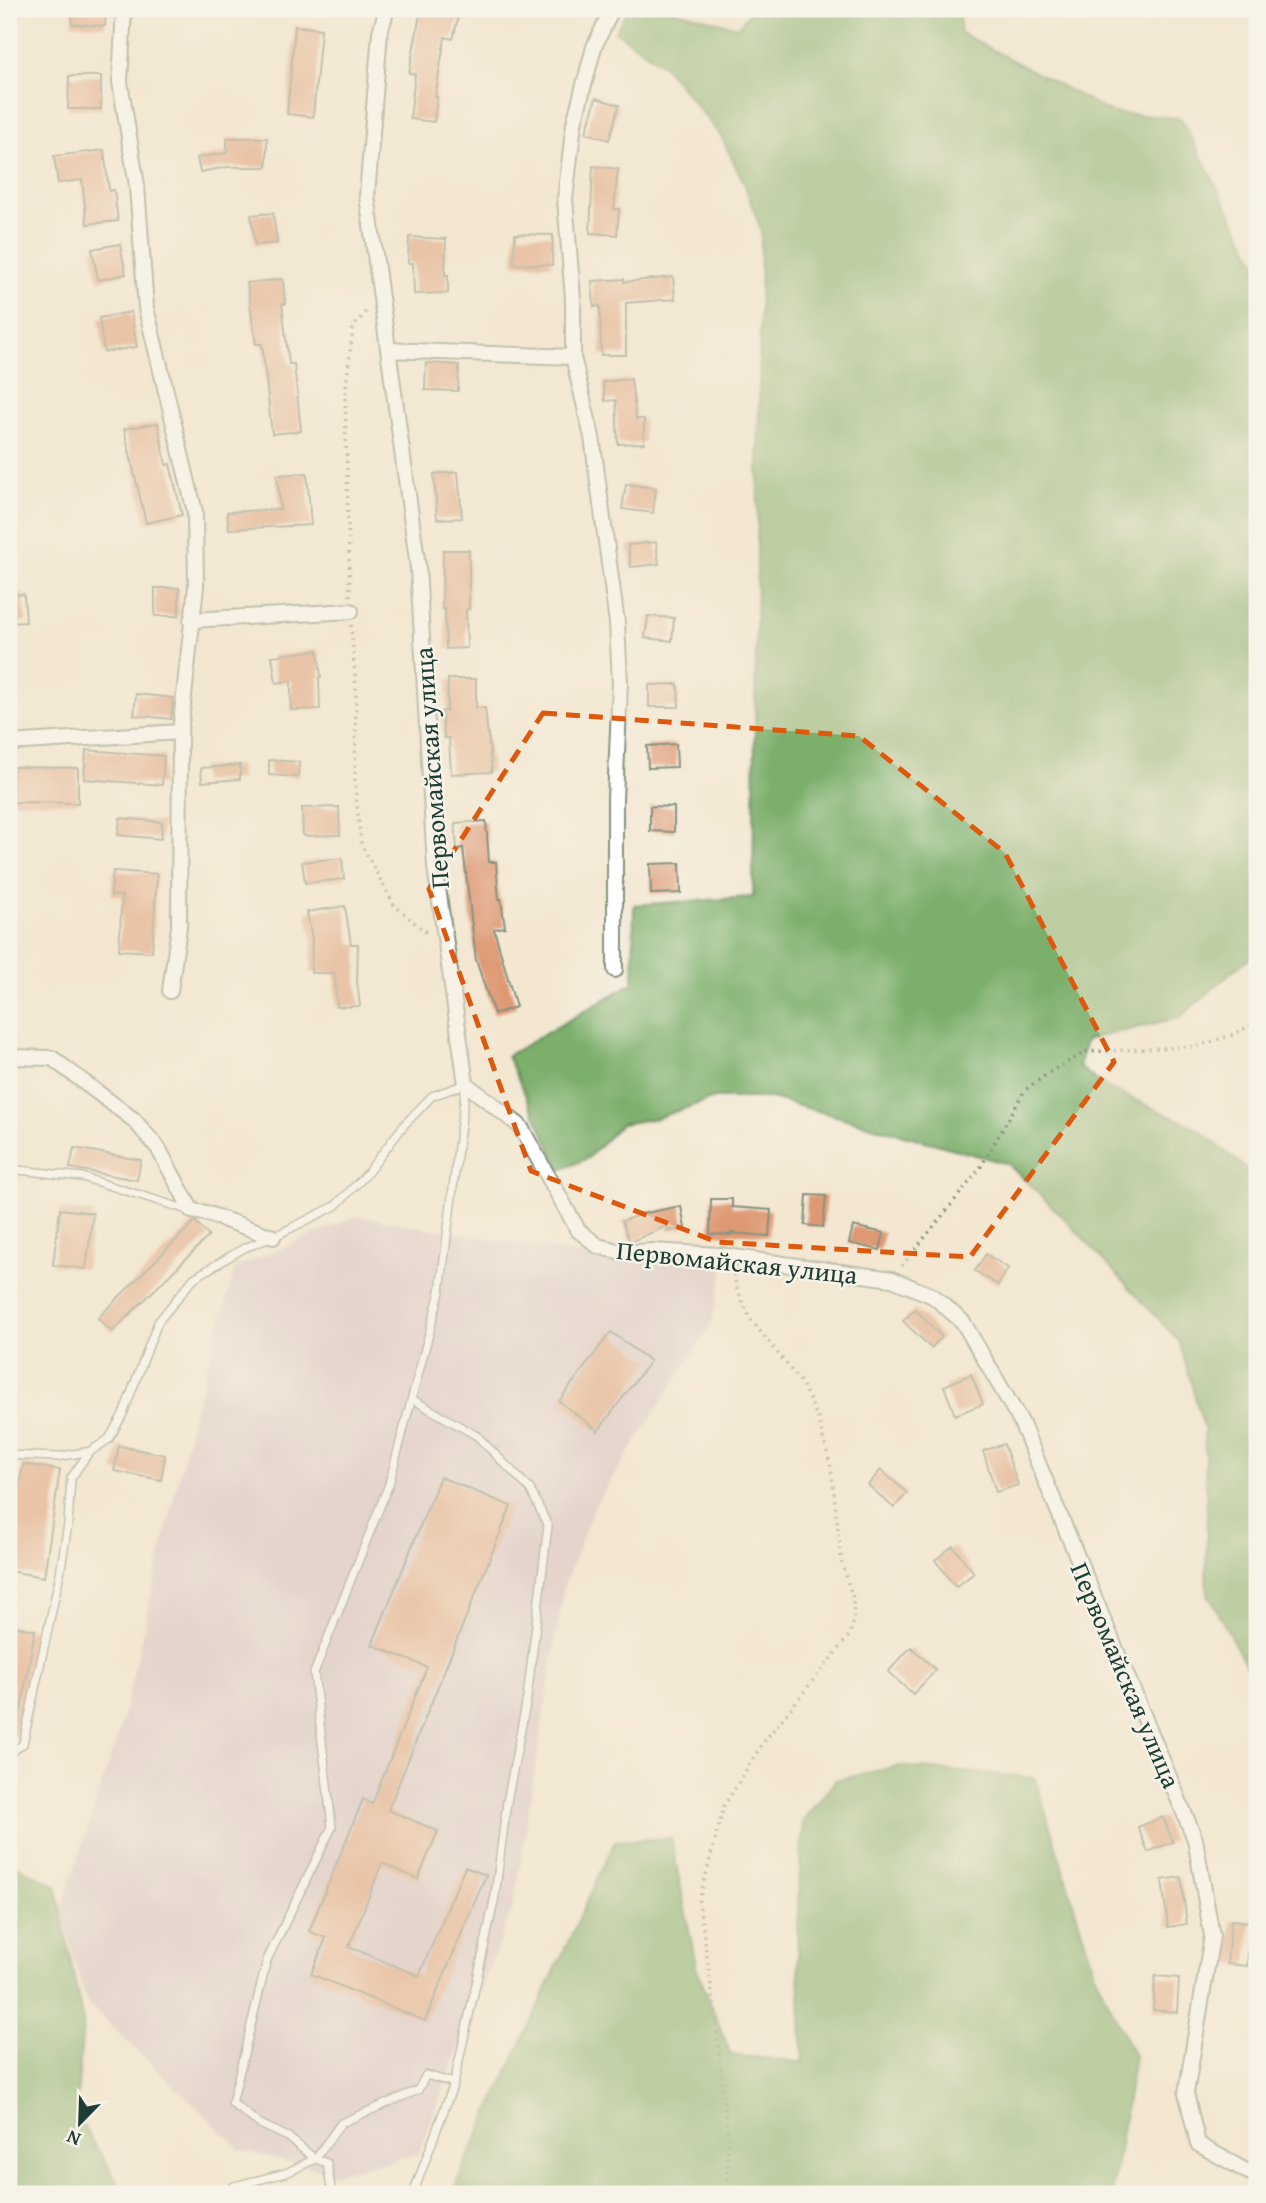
<svg xmlns="http://www.w3.org/2000/svg" width="1266" height="2203" font-family="'Gentium Book Plus',serif">
<rect width="100%" height="100%" fill="#f7f3e8"/>
<filter id="ink" filterUnits="userSpaceOnUse"><feTurbulence type="fractalNoise" baseFrequency=".0143" numOctaves="2"/><feDisplacementMap in="SourceGraphic" scale="14" xChannelSelector="R" yChannelSelector="G"/><feConvolveMatrix kernelMatrix="1 2 1 2 8 2 1 2 1" color-interpolation-filters="sRGB"/></filter>
<filter id="wash" filterUnits="userSpaceOnUse"><feTurbulence type="fractalNoise" baseFrequency=".00686" numOctaves="4" result="noise"/><feDisplacementMap in="SourceGraphic" scale="28" xChannelSelector="R" yChannelSelector="G"/><feGaussianBlur stdDeviation="1.57" result="paint"/><feColorMatrix in="noise" values="0 0 0 0 0 0 0 0 0 0 0 0 0 0 0 0 0 1.4 0 .05"/><feComposite in="paint" operator="in"/></filter>
<g filter="url(#wash)">
<rect width="100%" height="100%" fill="#f3e7d1"/>
<!-- industrial -->
<path fill="#d2bdc6" d="M357 1216 578 1254 724 1266 712 1323 594 1507 564 1586 514 1904 418 2155 334 2173 241 2150 86 2002 61 1910 122 1722 193 1415 235 1268Z"/>
<!-- forest -->
<path fill="#7caf6a" stroke="#4e764f" stroke-width="2" d="M629 9H669L738 27 752 9H958L961 33 1112 113 1181 118 1257 264V952L1230 973 1181 1017 1086 1040 1079 1067 1106 1087 1197 1128 1249 1171 1257 1174V1686L1206 1590 1207 1512 1204 1428 1179 1341 1067 1221 1008 1164 771 1098H714L657 1118 621 1124 588 1158 561 1170 507 1056 633 983 634 905 753 897 761 230 744 183 721 136 664 66 615 31Z
M898 1766 1035 1778 1096 1977 1134 2056 1112 2194H451L615 1841 671 1838 697 1970 731 2055 803 2062 797 1927 803 1820 836 1780Z
M9 1862 56 1886 83 2023 76 2114 125 2194H9Z"/>
<g id="blocks">
<!-- building -->
<path fill="#de9973" d="M73 9H106L105 26 72 24Z
M421 9 458 18 453 39 445 37 435 97H437L434 122 410 119 415 74 409 73Z
M295 26 321 29 313 117 287 114Z
M69 76H101V109H68Z
M596 98 619 105 609 140 586 133Z
M227 138H267V167H227L200 172 197 158 227 153Z
M104 150 109 191 114 190 118 221 87 224 82 180 58 183 54 156Z
M593 166 618 169 614 209H619L617 235 590 233Z
M273 213 277 243 255 245 251 215Z
M515 234 553 235 552 265 514 264Z
M409 237 446 239 445 275H448V293L414 294 413 263H408Z
M120 244 126 274 98 280 92 249Z
M673 277 675 299 626 303V355H601L600 306 594 307 592 281 624 279V282Z
M283 279 285 304H282L289 364H294L301 431 272 434 262 344H256L247 283Z
M131 312 137 347 104 352 99 318Z
M426 363 459 365 458 391 425 390Z
M631 379 636 419H644V443L618 444 616 400 605 401 603 382Z
M158 423 166 465 170 464 182 515 146 523 124 429Z
M458 472 462 518 437 519 434 474Z
M307 473 311 525 229 529 227 512 280 509 277 475Z
M626 484 656 488 653 513 622 509Z
M656 542 659 564 631 567 628 545Z
M443 550H469V609H466L467 648 446 649 445 609H442Z
M155 588H179V616H155Z
M24 594 26 622 9 623V595Z
M648 616 674 618 672 641 645 638Z
M318 650 321 677 319 678 320 709 291 710V681L276 683 272 656Z
M448 679H476V708H485L492 772 451 774 449 738H444L442 711H447Z
M678 684 679 707H649V685Z
M136 694 173 698 171 719 134 715Z
M676 744 677 767 648 768 647 746Z
M86 750 164 756 162 785 84 779Z
M269 760 299 762 298 777 269 775Z
M240 765V779L202 782 201 768Z
M13 767 78 768V803L12 802Z
M650 806 674 807V832L650 831Z
M339 807 340 835 303 836 302 808Z
M120 818 162 822 161 839 118 835Z
M486 821 489 862H496L499 899H501L505 927 494 929 516 1007 494 1014 476 960 463 848 457 849 455 823Z
M342 858 344 879 305 883 302 862Z
M680 863 681 893 651 894 650 864Z
M113 871 157 874 152 952 119 950 122 896 111 895Z
M345 906 351 944H358L357 981 360 1006 337 1007 335 973H311L312 939 307 912Z
M74 1148 141 1160 137 1180 70 1168Z
M807 1195 826 1196 823 1227 805 1225Z
M711 1199H732V1207L771 1210 769 1236 731 1233V1235L710 1234Z
M681 1206 685 1228 668 1231 667 1226 630 1242 622 1221 641 1214Z
M60 1209 93 1213 86 1269 53 1265Z
M195 1221 209 1236 112 1332 98 1318Z
M853 1226 884 1233 880 1250 849 1243Z
M986 1254 1008 1268 998 1285 975 1271Z
M915 1309 942 1337 931 1348 903 1321Z
M611 1332 650 1361 598 1431 559 1401Z
M971 1374 983 1404 955 1415 944 1386Z
M1004 1444 1018 1485 996 1492 983 1451Z
M119 1446 165 1455 161 1480 114 1471Z
M23 1464 60 1470 44 1577 9 1571V1557Z
M881 1470 907 1493 894 1508 868 1485Z
M440 1477 511 1506 388 1810 438 1831 418 1879 382 1863 349 1947 419 1976 465 1867 486 1875 425 2021 311 1974 326 1938 309 1931 363 1799 372 1804 427 1667 372 1645Z
M953 1546 974 1573 956 1587 935 1560Z
M9 1625 35 1630 16 1737H9Z
M911 1647 936 1670 913 1694 888 1672Z
M1163 1817 1173 1842 1148 1852 1138 1827Z
M1181 1877 1187 1924 1168 1927 1162 1880Z
M1231 1920 1251 1922 1247 1966 1227 1964Z
M1155 1976 1179 1978 1177 2012 1153 2010Z"/>
</g>
</g>
<g filter="url(#ink)">
<use href="#blocks" fill-opacity="0" stroke="#899282" stroke-width="2"/>
<g fill="none" stroke-linecap="round" stroke-linejoin="round">
<!-- service casing -->
<g stroke="#899282" stroke-width="10">
<path id="service" d="M9 1169 82 1177 191 1211
M412 1399 477 1436 530 1489 548 1526 527 1698 507 1802 495 1896 486 1939 454 2083 413 2194
M9 1455 57 1457 91 1451 109 1439 123 1414 158 1322 194 1278 244 1248 273 1237 335 1206 365 1176 404 1125 432 1096 466 1084 440 1292 389 1484 314 1673 332 1827 267 1960 232 2103 258 2123 288 2137 315 2159 341 2123 418 2090 426 2075 454 2083
M9 1754 23 1744 60 1574 68 1524 71 1478 90 1451
M227 2194 234 2186 286 2173 315 2159 327 2163 332 2194"/>
</g>
<!-- minor casing -->
<g stroke="#899282" stroke-width="18">
<path id="minor" d="M124 9 120 82 137 186 146 308 195 512 196 586 180 732 179 927 170 991
M387 9 380 32 367 196 418 567 435 867 466 1084 520 1126 578 1230 598 1246 625 1253 652 1251 719 1255 892 1279 933 1296 963 1322 1021 1422 1195 1839 1212 1936 1186 2093 1198 2144 1246 2171 1257 2175
M612 9 594 47 574 123 565 199 573 299V357L592 437 617 623 620 683 615 800V970
M388 350 573 357
M191 620 351 611
M9 743 180 732
M9 1057 52 1058 134 1120 158 1148 192 1211 206 1213 273 1237"/>
</g>
<!-- path -->
<path stroke="#899282" stroke-width="3.5" stroke-dasharray="2 5" stroke-linecap="butt" d="M350 596 345 395 353 328 366 311
M351 625 356 687 355 784 361 844 394 905 429 935
M902 1266 979 1170 1025 1090 1053 1070 1086 1052 1198 1046 1232 1035 1257 1022
M727 2194 728 2140 715 2014 699 1901 724 1806 762 1744 848 1637 854 1622 853 1598 842 1565 831 1467 818 1418 801 1382 751 1320 737 1289 733 1272"/>
<!-- service -->
<use href="#service" stroke="#fff" stroke-width="7"/>
<!-- minor -->
<use href="#minor" stroke="#fff" stroke-width="14"/>
</g>
</g>
<!-- marked area -->
<path d="M0 0H1266V2203H0ZM543 713 859 736 1005 853 1114 1062 970 1257 717 1242 531 1171 429 889Z" fill="#f3e7d1" fill-opacity=".55" fill-rule="evenodd"/>
<path fill="none" stroke="#de580e" stroke-width="5" stroke-dasharray="14 9" stroke-linejoin="round" d="M543 713 859 736 1005 853 1114 1062 970 1257 717 1242 531 1171 429 889Z"/>
<g text-anchor="middle" dominant-baseline="central" stroke-width="5" stroke-linejoin="round" paint-order="stroke">
<!-- street labels -->
<g font-size="26" fill="#1f3d34" stroke="#f7f3e8">
<text transform="translate(431 768) rotate(-94)">Первомайская улица</text>
<text transform="translate(737 1262) rotate(6)">Первомайская улица</text>
<text transform="translate(1126 1675) rotate(67)">Первомайская улица</text>
</g>
</g>
<!-- margin -->
<rect width="1266" height="2203" fill="none" stroke="#f7f3e8" stroke-width="35"/>
<!-- north arrow -->
<g transform="translate(80 2123) rotate(203)" stroke="#f7f3e8" stroke-width="5" paint-order="stroke">
<path d="M0-5L12 26L0 18L-12 26Z" fill="#1f3d34"/>
<text y="-10" font-size="19" font-weight="bold" text-anchor="middle" fill="#1f3d34">N</text>
</g>
</svg>
